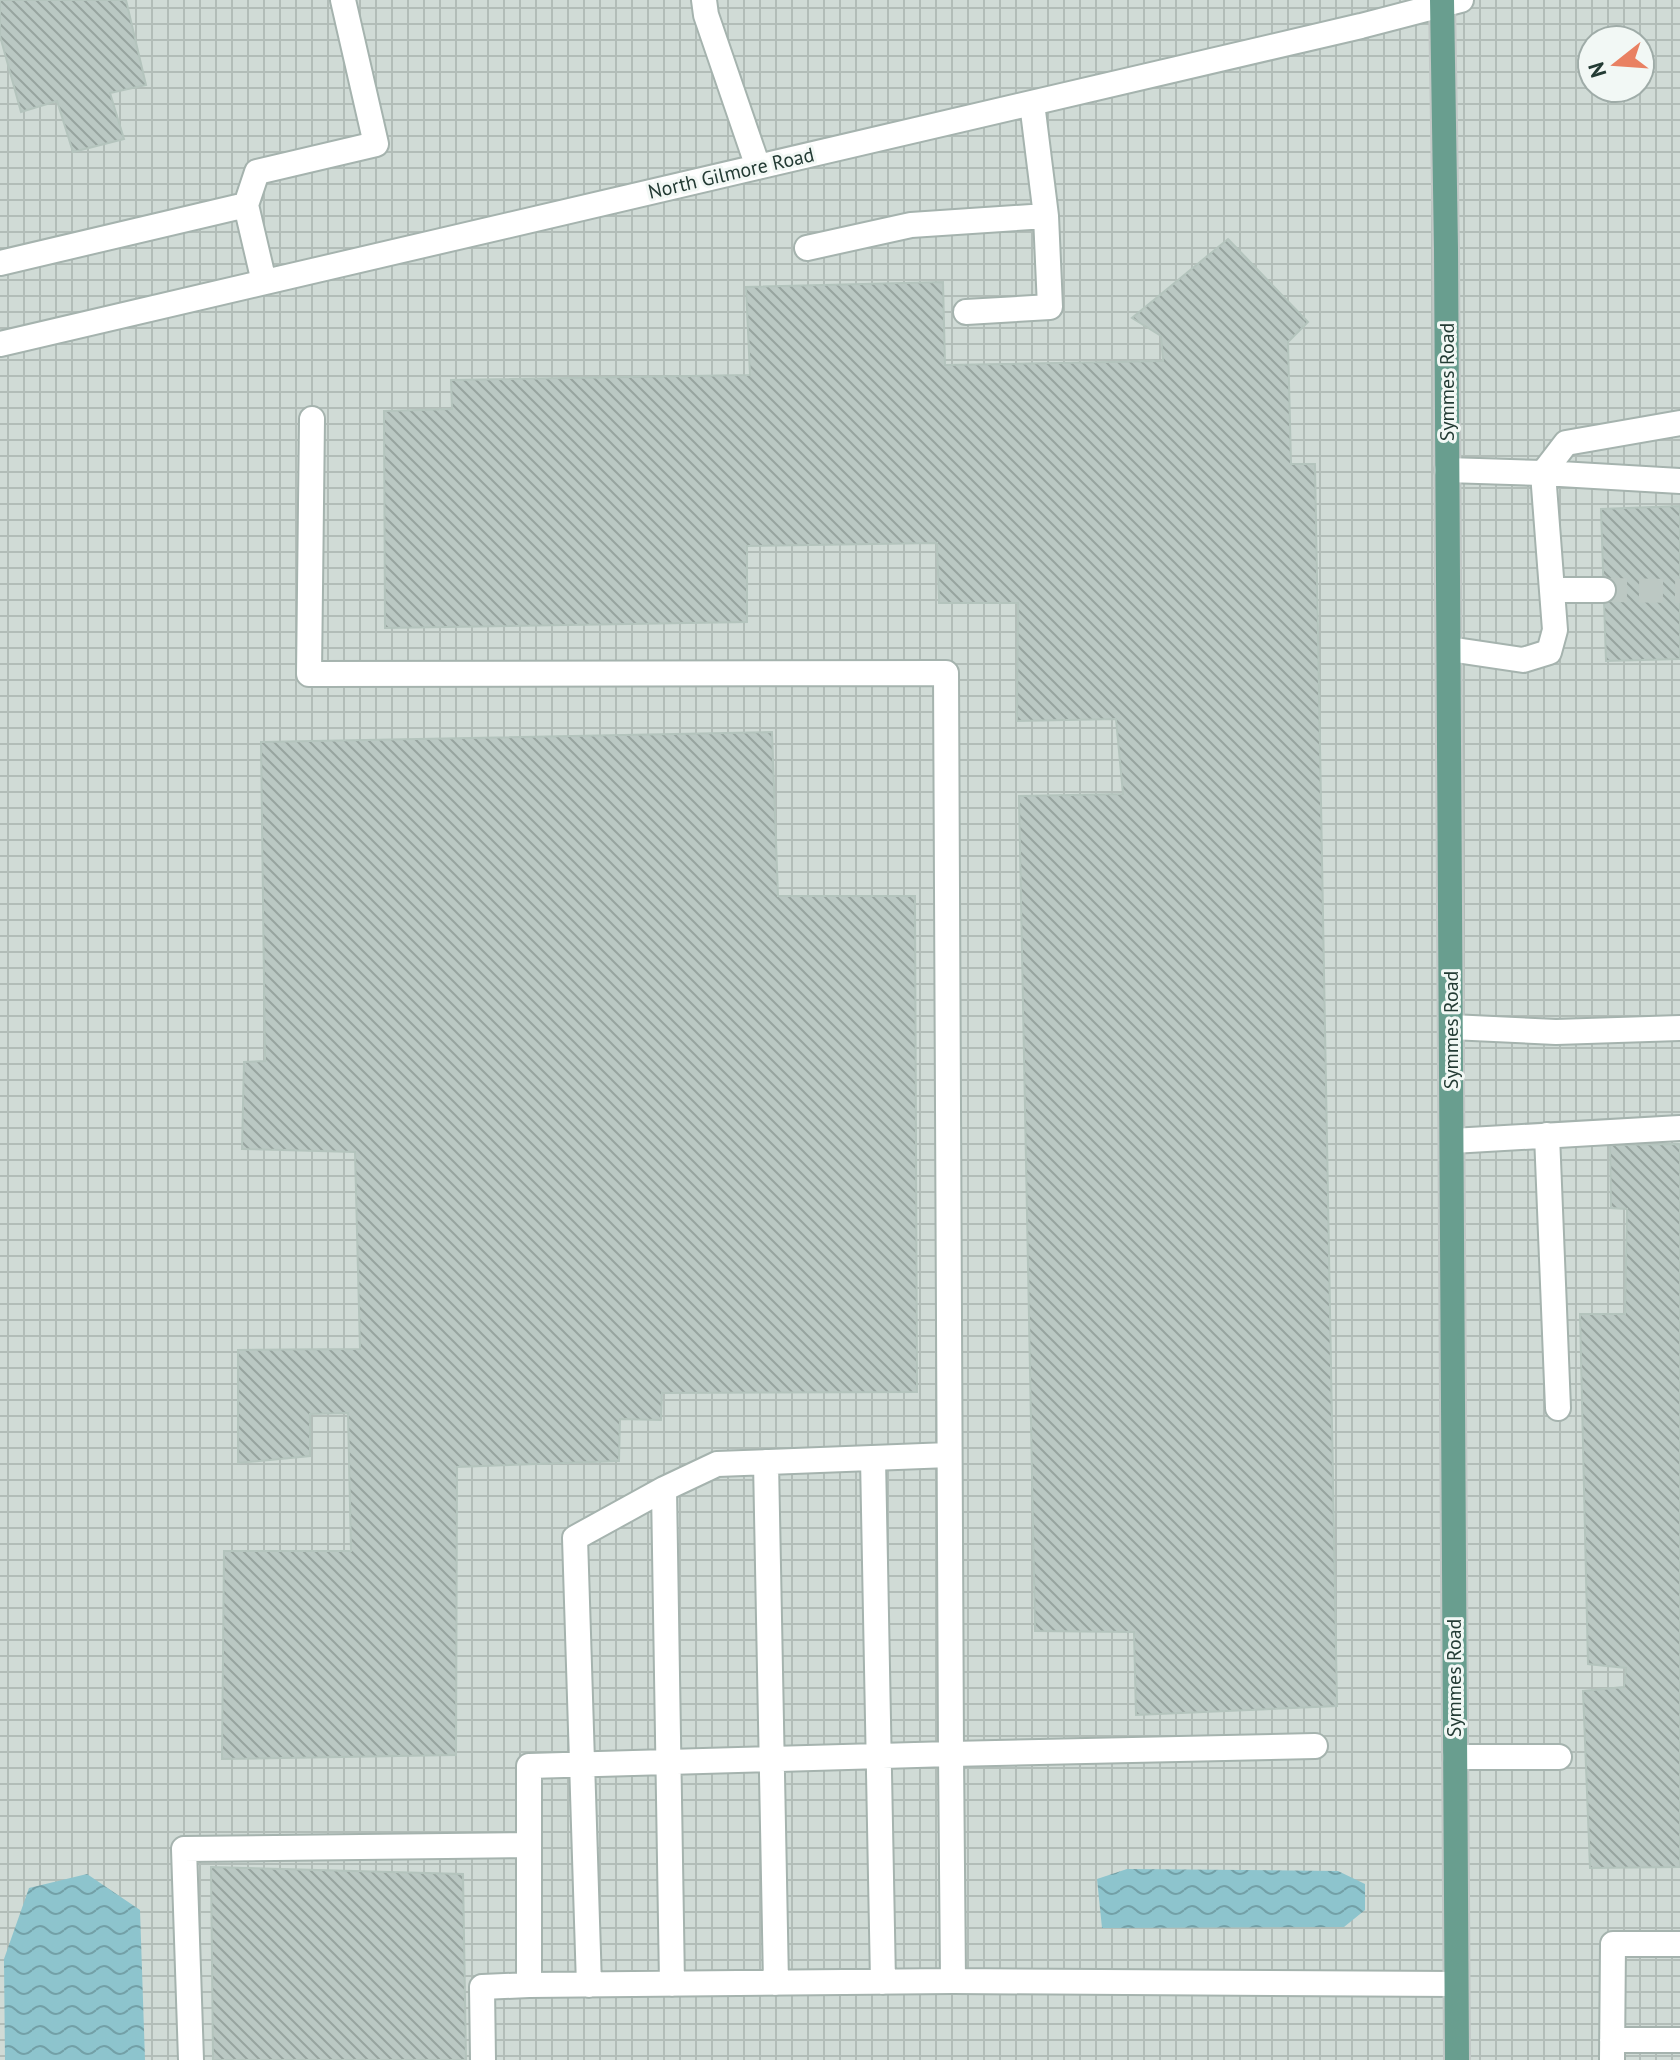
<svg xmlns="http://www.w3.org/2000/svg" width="1680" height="2060" font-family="'PT Sans',sans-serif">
<defs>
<pattern id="industrial-grid" width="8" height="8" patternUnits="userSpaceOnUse" patternTransform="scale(2)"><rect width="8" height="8" fill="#d0dbd6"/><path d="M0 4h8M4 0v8" fill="none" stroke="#b2bdb8"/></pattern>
<pattern id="water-waves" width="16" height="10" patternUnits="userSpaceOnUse" patternTransform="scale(2)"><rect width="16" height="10" fill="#8dc4cd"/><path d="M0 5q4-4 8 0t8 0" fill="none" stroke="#73a0a7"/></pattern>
<pattern id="building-back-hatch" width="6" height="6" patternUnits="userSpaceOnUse" patternTransform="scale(2)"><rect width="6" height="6" fill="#bac8c3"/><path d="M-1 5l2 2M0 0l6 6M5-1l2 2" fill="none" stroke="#97a49f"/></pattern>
</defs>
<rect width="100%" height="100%" fill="#e2ebe7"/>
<!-- industrial -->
<path fill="url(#industrial-grid)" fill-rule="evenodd" d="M0 0H1680V2060H0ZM1592 40H1640V88H1592Z"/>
<!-- water -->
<path fill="url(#water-waves)" d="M1127 1869 1338 1871 1365 1884V1910L1344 1927 1102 1928 1097 1879Z
M87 1874 140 1910 145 2060H5L4 1959 29 1888Z"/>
<!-- building -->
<path fill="url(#building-back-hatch)" stroke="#b4c4bd" stroke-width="2" d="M0 0H126L146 85 110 93 124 139 73 152 57 101 21 112 0 36Z
M1228 239 1308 322 1288 342 1291 464H1315L1337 1706 1136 1715 1134 1632 1035 1631 1019 796 1123 794 1116 719 1017 721 1018 603H939L937 543 747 546V622L385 628 384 411 452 409 451 380 750 375 746 287 943 282 945 365 1163 361 1161 336 1132 318Z
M1680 506V659L1606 661 1601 509Z
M772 732 778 896H915L917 1392 662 1393 661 1420 620 1419 619 1461 457 1467 456 1755 222 1759 224 1551H351L348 1413 310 1414V1456L238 1463V1350L360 1349 355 1152 242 1149 244 1062 265 1061 261 742Z
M1680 1144V1867L1590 1868 1583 1691 1624 1687 1626 1668 1588 1664 1580 1314H1625L1627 1209 1611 1208 1610 1145Z
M211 1867 463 1874 466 2060H213Z"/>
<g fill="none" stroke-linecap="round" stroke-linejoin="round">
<!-- minor-tunnel -->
<path stroke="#bcc8c3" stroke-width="24" stroke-dasharray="24 12" stroke-linecap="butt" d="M1603 590 1680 591"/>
<!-- minor casing -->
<g stroke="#a5b3ae" stroke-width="28">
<path id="minor" d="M704 0 706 15 758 167
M246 205 264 282
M807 248 911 225 1046 216 1032 103
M0 263 246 205 257 172 376 144 343 0
M966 312 1050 307 1046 216
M0 344 1361 26 1461 0
M312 419 309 674 946 673 951 1754 529 1766V1985L953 1981 1456 1984
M1447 470 1543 473 1555 630 1549 652 1523 660 1449 649
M1543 473 1566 443 1680 423
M1543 473 1680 481
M1552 590H1603
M1451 1027 1556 1032 1680 1028
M1547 1135 1558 1408
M1452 1141 1680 1128
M873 1458 883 1982
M766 1462 776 1983
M664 1489 672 1984
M1455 1757H1559
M953 1981 951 1754 1315 1746
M589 1985 575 1538 664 1489 717 1464 949 1455
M1612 2040H1680
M191 2060 184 1849 529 1845
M483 2060 482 1987 529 1985
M1612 2060 1613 1944H1680"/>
</g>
<!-- major casing -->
<g stroke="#c1c8c6" stroke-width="28">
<path id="major" d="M1442 0 1446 249 1457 2060"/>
</g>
<!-- minor -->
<use href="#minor" stroke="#fff" stroke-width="24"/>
<!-- major -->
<use href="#major" stroke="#699e8f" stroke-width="24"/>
</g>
<g text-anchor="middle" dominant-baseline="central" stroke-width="6" stroke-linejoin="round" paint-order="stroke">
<!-- street labels -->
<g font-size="20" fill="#233b34" stroke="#f2f8f5">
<text transform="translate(731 173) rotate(-13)">North Gilmore Road</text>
<text transform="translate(1447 382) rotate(-90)">Symmes Road</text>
<text transform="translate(1451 1030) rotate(-90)">Symmes Road</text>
<text transform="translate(1454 1678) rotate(-90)">Symmes Road</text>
</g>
</g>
<!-- north arrow -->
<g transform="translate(1616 64) rotate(253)"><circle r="38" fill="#f2f8f5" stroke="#9faca8" stroke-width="2"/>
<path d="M0-6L14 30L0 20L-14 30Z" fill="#e98162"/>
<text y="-12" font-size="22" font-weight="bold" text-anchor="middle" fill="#233b34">N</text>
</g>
</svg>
